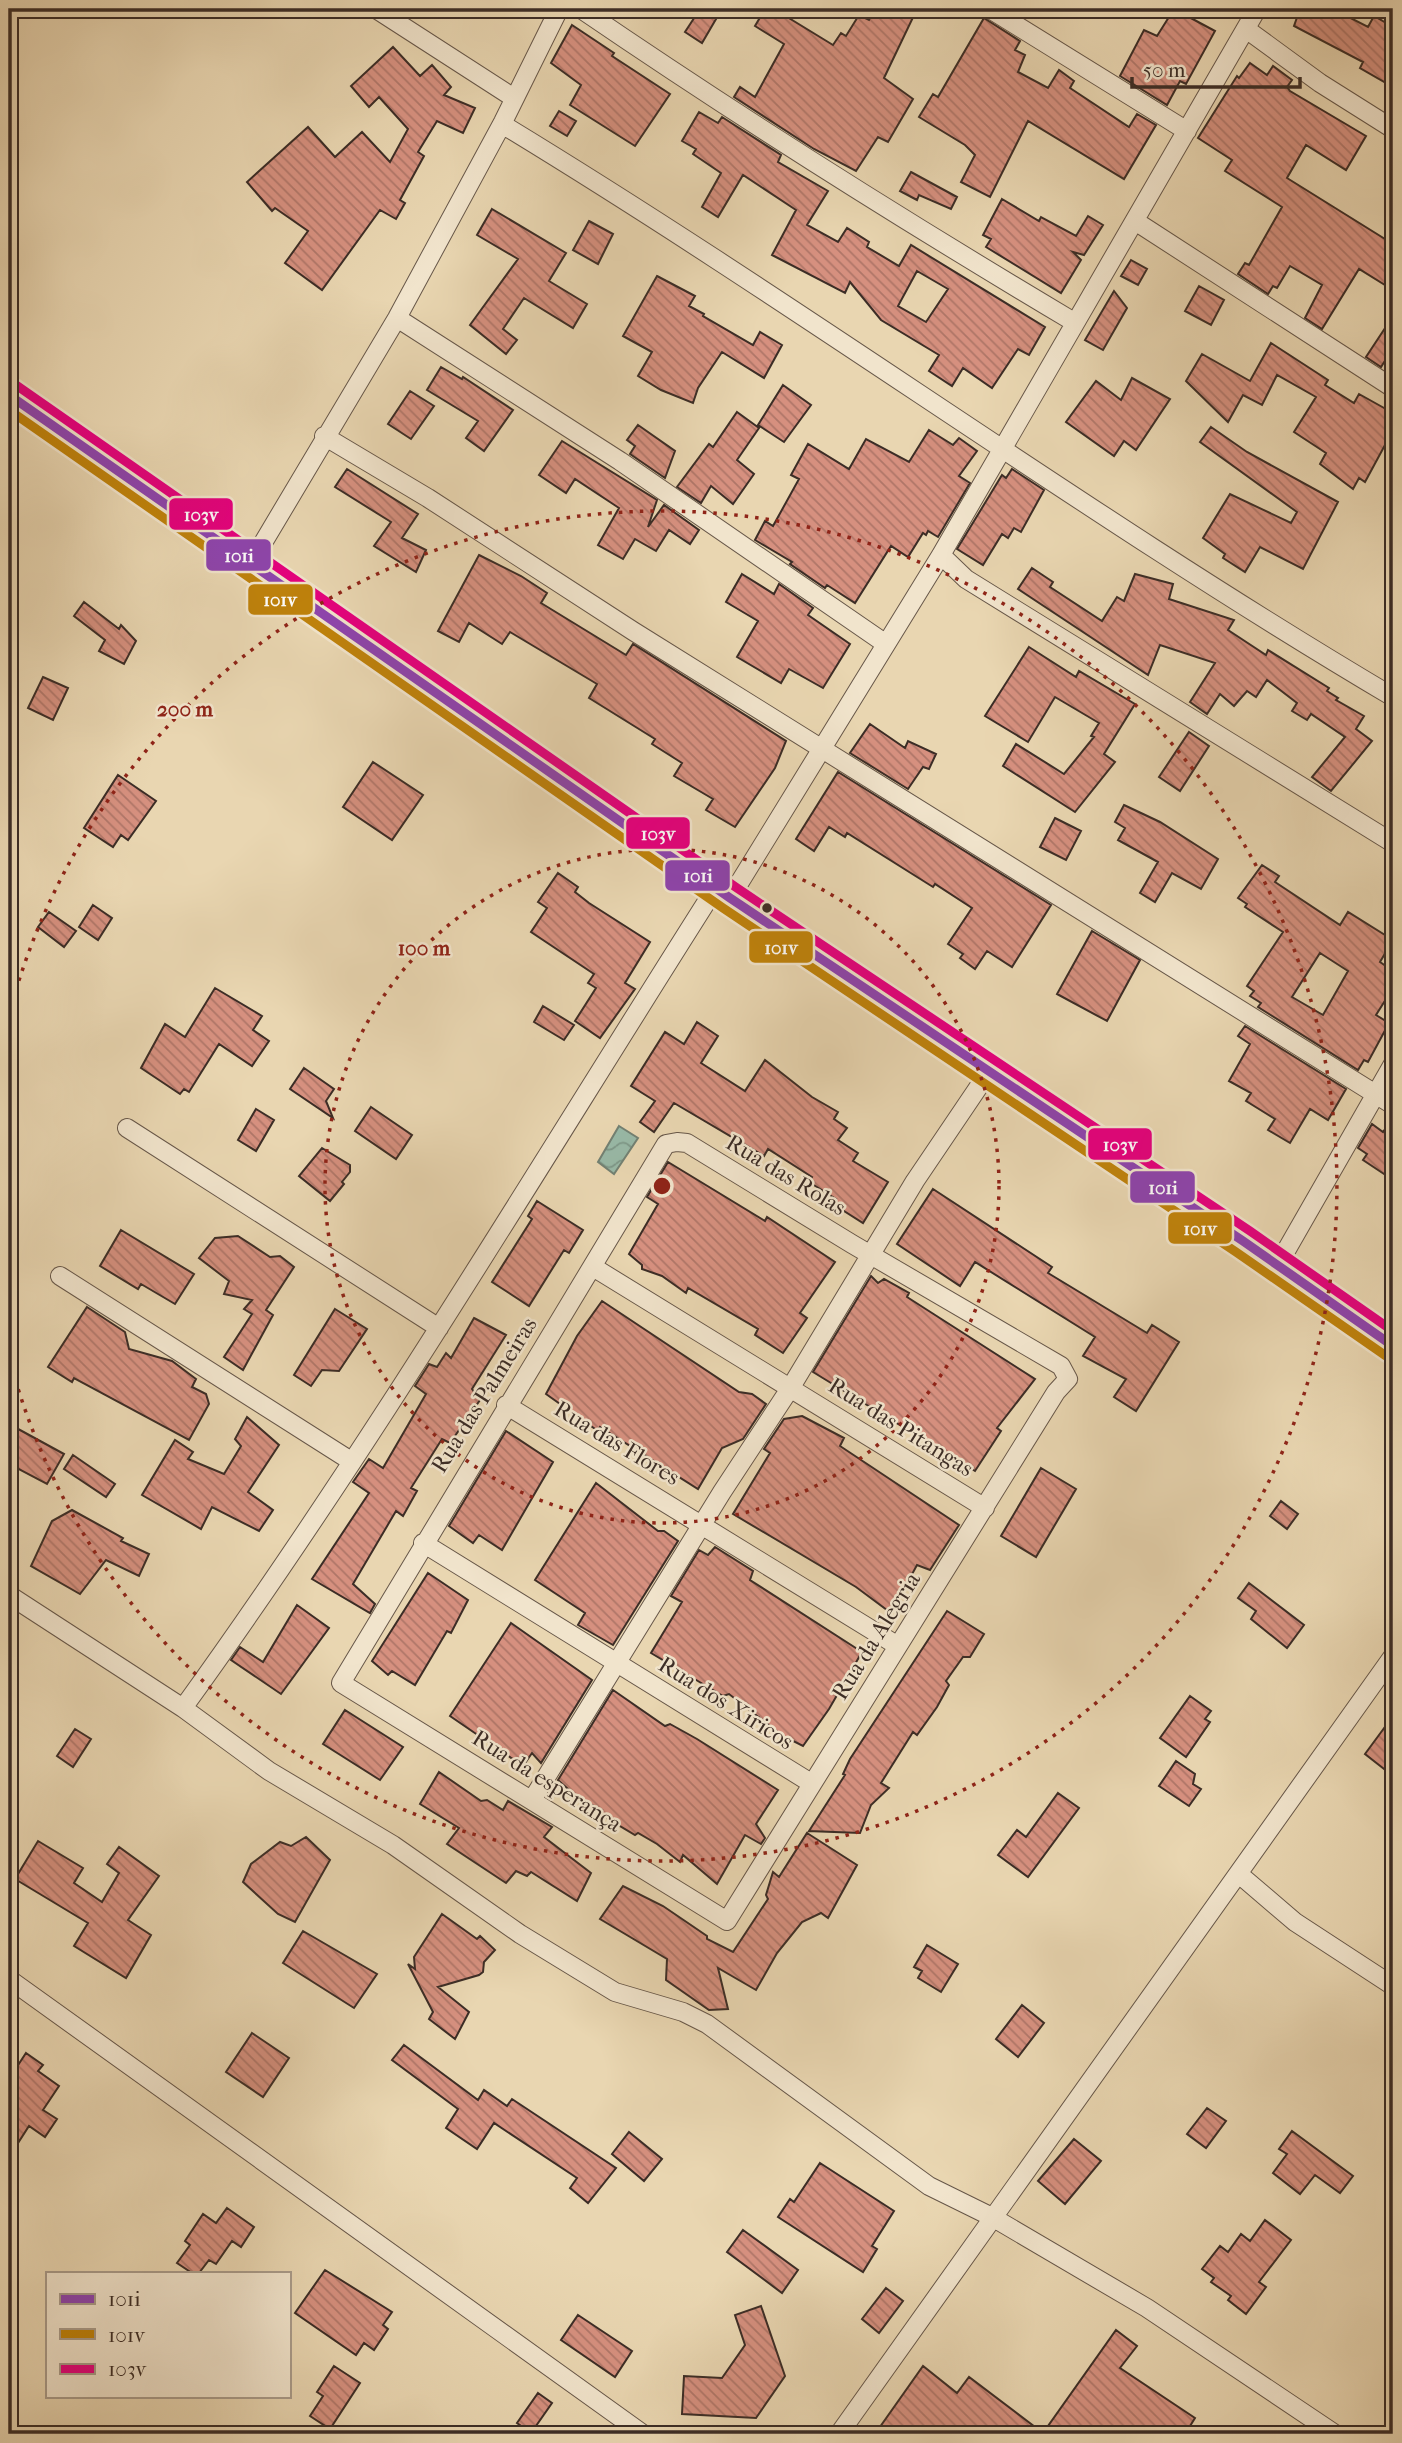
<svg xmlns="http://www.w3.org/2000/svg" width="1402" height="2443" font-family="'IM FELL French Canon',serif">
<defs>
<pattern id="water-waves" width="16" height="10" patternUnits="userSpaceOnUse" patternTransform="scale(1.75)"><rect width="16" height="10" fill="#98b9a7"/><path d="M0 5q4-4 8 0t8 0" fill="none" stroke="#7d9788"/></pattern>
<pattern id="building-back-hatch" width="6" height="6" patternUnits="userSpaceOnUse" patternTransform="scale(1.75)"><rect width="6" height="6" fill="#d6907f"/><path d="M-1 5l2 2M0 0l6 6M5-1l2 2" fill="none" stroke="#af7668"/></pattern>
</defs>
<rect width="100%" height="100%" fill="#e9d6b1"/>
<filter id="stains"><feTurbulence type="fractalNoise" baseFrequency=".00286" numOctaves="4"/><feColorMatrix values="0 0 0 0 .2 0 0 0 0 .09 0 0 0 0 .02 0 0 0 .5 -.17"/></filter>
<radialGradient id="worn" r=".72"><stop offset=".6" stop-color="#630" stop-opacity="0"/><stop offset="1" stop-color="#630" stop-opacity=".3"/></radialGradient>
<!-- water -->
<path fill="url(#water-waves)" stroke="#738173" stroke-width="2" d="M619 1126 638 1138 614 1174 598 1162Z"/>
<!-- building -->
<path fill="url(#building-back-hatch)" stroke="#3c2d26" stroke-width="2" fill-rule="evenodd" d="M700 9 716 19 702 43 685 32Z
M765 9H774L833 45 841 33 846 36 859 15 869 20 874 9H917L884 78 913 99 888 142 878 137 856 171 814 149 734 97 740 87 755 97 784 44 755 26Z
M1174 9 1215 31 1186 84 1180 81 1167 105 1120 76 1144 30 1157 36Z
M1300 9H1333L1368 27 1374 16 1393 27V87L1360 68 1363 62 1294 26Z
M984 18 1020 41 1015 50 1025 55 1018 72 1048 88 1059 70 1074 81 1070 88 1129 127 1137 114 1156 125 1124 179 1028 121 990 197 961 182 975 155 965 145 919 117 933 94 938 97Z
M572 25 614 53 612 56 670 94 635 146 570 105 581 85 551 63Z
M393 47 420 76 432 65 451 87 444 95 475 108 463 133 437 121 418 152 424 156 400 200 405 203 396 219 380 210 322 290 285 263 308 231 275 208 272 211 247 182 308 127 335 157 362 132 390 162 408 129 379 97 369 107 351 86Z
M1250 63 1267 75 1273 66 1292 80 1287 87 1290 91 1366 136 1346 170 1306 145 1287 178 1393 244V290L1359 269 1322 329 1305 318 1322 285 1290 266 1277 288 1273 286 1268 294 1238 274 1245 263 1249 265 1282 207 1225 171 1232 160 1198 138 1237 76 1239 78Z
M559 111 576 121 567 136 550 126Z
M699 112 718 123 722 117 781 155 778 162 828 191 807 225 838 242 847 228 869 242 867 247 899 266 911 245 1045 327 1029 355 1018 349 992 388 963 368 952 386 929 371 939 355 881 320 850 282 845 293 772 255 796 210 743 175 718 217 702 207 721 173 693 154 696 149 682 141ZM917 271 948 289 926 322 898 306Z
M911 172 957 197 951 209 919 195 917 200 900 191Z
M1002 199 1039 221 1041 217 1076 236 1088 216 1103 225 1084 255 1073 252 1081 260 1061 293 986 247 991 239 983 235Z
M492 209 566 253 549 281 587 304 573 328 524 298 503 329 517 340 506 354 470 325 518 259 477 235Z
M589 221 613 234 598 264 573 250Z
M1131 260 1147 269 1138 285 1121 276Z
M657 276 695 296 689 306 704 314 703 316 753 345 760 332 782 345 764 378 722 352 698 388 693 403 661 390 638 376 652 352 623 336Z
M1199 286 1224 300 1211 325 1185 311Z
M1114 291 1127 308 1103 350 1085 340Z
M1393 316V348L1381 367 1366 357Z
M1271 343 1328 380 1325 385 1354 403 1359 394 1393 413V451L1385 445 1365 482 1359 478 1353 489 1320 464 1326 453 1294 432 1316 397 1277 375 1262 405 1243 395 1228 422 1186 381 1202 354 1250 381Z
M441 367 462 379 463 377 513 410 484 451 466 438 478 421 427 390Z
M1132 378 1170 399 1136 450 1124 441 1114 456 1066 422 1096 381 1121 400Z
M783 385 811 405 784 442 758 425Z
M410 391 434 406 411 439 388 424Z
M737 412 759 428 737 460 754 474 733 504 711 486 701 503 677 487 709 444 713 447Z
M638 425 675 451 665 478 630 454 635 446 627 440Z
M1211 427 1247 452 1338 502 1303 569 1260 547 1245 572 1223 558 1225 554 1203 538 1230 494 1291 523 1297 512 1200 442Z
M929 430 953 445 959 438 977 451 959 476 970 483 938 537 928 531 926 535 923 533 908 557 891 546 855 603 827 585 825 588 790 564 792 562 755 540 765 521 773 526 799 479 791 475 808 444 849 469 866 439 909 462Z
M562 441 657 500 648 527 664 505 699 530 690 544 669 530 656 551 635 539 623 559 598 545 619 508 575 479 566 493 539 475Z
M347 469 418 514 402 538 426 550 416 572 374 546 391 522 335 487Z
M1012 469 1044 490 1021 532 1014 528 1008 538 1002 534 983 565 957 549 1002 475 1006 478Z
M479 555 521 576 547 593 541 603 626 655 633 644 786 741 775 768 735 827 706 810 713 799 674 776 682 763 652 744 655 739 589 698 597 684 510 632 502 644 469 623 459 642 438 631Z
M1032 568 1053 582 1050 587 1102 621 1117 597 1124 601 1135 574 1173 584 1169 599 1234 620 1228 630 1266 655 1268 650 1329 688 1327 691 1338 698 1336 700 1364 716 1356 729 1372 741 1331 791 1312 777 1345 737 1311 714 1307 720 1292 711 1297 703 1267 680 1256 697 1247 691 1234 706 1220 694 1207 714 1190 702 1215 663 1160 645 1148 675 1018 589Z
M742 574 774 594 779 584 813 608 808 615 850 644 823 688 789 669 781 683 737 657 758 621 726 602Z
M84 602 119 629 121 625 136 641 124 664 99 651 105 640 74 616Z
M1029 647 1076 677 1079 671 1135 704 1104 754 1115 762 1075 812 1003 766 1016 744 1064 774 1094 737 1091 736 1099 723 1055 697 1028 742 985 716Z
M43 677 68 688 53 720 28 708Z
M870 724 905 748 908 741 936 754 929 769 923 767 908 789 850 753Z
M1189 732 1209 746 1180 791 1159 777Z
M373 762 423 795 392 840 343 807Z
M838 772 1051 905 1012 967 987 951 975 969 960 958 963 954 948 944 972 908 935 884 933 887 847 833 845 837 829 827 814 851 796 839Z
M118 775 156 801 128 840 121 835 113 847 84 828Z
M1124 805 1160 822 1218 859 1201 889 1172 873 1155 902 1140 893 1158 862 1118 840 1125 828 1115 822Z
M1055 818 1081 831 1066 860 1040 847Z
M1262 865 1279 876 1275 882 1340 925 1348 912 1393 940 1380 962 1393 971V988L1376 1015 1389 1023 1368 1062 1364 1060 1358 1070 1258 1007 1261 1003 1250 996 1254 991 1247 986 1283 932 1245 907 1247 904 1238 898ZM1320 953 1348 971 1323 1015 1292 997Z
M558 873 578 887 575 892 589 903 650 942 625 983 635 989 600 1038 575 1021 596 988 588 983 594 974 531 932 547 908 538 902Z
M93 905 112 918 98 940 79 927Z
M49 912 76 931 64 947 38 927Z
M1092 931 1140 960 1107 1021 1057 994Z
M215 988 262 1016 253 1030 269 1041 252 1066 219 1044 189 1092 184 1089 180 1094 141 1068 165 1024 185 1037Z
M543 1006 574 1025 564 1040 534 1022Z
M697 1022 718 1036 701 1063 745 1091 765 1060 812 1097 838 1112 834 1119 847 1128 838 1140 858 1153 853 1161 888 1182 863 1223 833 1204 836 1199 809 1182 812 1177 768 1149 764 1156 674 1103 654 1132 640 1122 655 1101 631 1086 665 1032 684 1044Z
M1245 1026 1346 1089 1328 1120 1310 1109 1290 1143 1268 1130 1275 1119 1246 1101 1251 1093 1229 1081 1250 1044 1238 1036Z
M304 1068 334 1089 326 1101 333 1118 290 1089Z
M371 1107 412 1135 396 1159 355 1131Z
M256 1109 274 1120 256 1151 238 1140Z
M1393 1118V1180L1363 1160 1367 1154 1358 1148 1372 1124 1383 1132Z
M322 1148 350 1165V1172L342 1182 344 1184 330 1201 299 1176Z
M668 1162 765 1221 767 1217 835 1262 800 1313 807 1318 783 1353 755 1335 758 1329 688 1288 686 1293 662 1276 642 1269V1265L629 1254 658 1204 647 1197Z
M933 1189 1052 1267 1048 1273 1147 1333 1152 1325 1179 1342 1136 1411 1114 1397 1126 1379 1083 1356 1095 1337 975 1262 960 1286 897 1244Z
M537 1201 583 1230 569 1253 564 1250 529 1306 492 1282 532 1219 528 1216Z
M121 1230 194 1274 175 1304 141 1284 138 1289 100 1266Z
M238 1236 270 1257 280 1256 294 1267 266 1310 273 1315 243 1370 224 1357 252 1314 244 1309 252 1300 224 1294 229 1281 199 1258 215 1238Z
M871 1276 878 1283 884 1279 909 1293 907 1297 1035 1379 997 1428 1001 1431 975 1471 813 1372Z
M602 1301 739 1392 752 1394 766 1404 743 1439 722 1448 698 1489 600 1427 598 1431 546 1394 577 1336Z
M87 1307 125 1332 129 1349 172 1361 196 1379 192 1387 206 1394 209 1404 189 1440 74 1378 72 1382 48 1367Z
M335 1309 367 1329 339 1371 322 1370 311 1386 294 1375Z
M474 1318 506 1335 472 1389 480 1400 450 1443 442 1439 411 1488 417 1491 403 1516 396 1511 353 1584 375 1604 370 1613 312 1579 369 1493 353 1482 369 1459 383 1468 426 1394 415 1386 429 1364 437 1367 446 1353 451 1358Z
M802 1416 844 1438 840 1446 959 1525 930 1570 917 1565 891 1613 856 1587 733 1514 770 1453 764 1449 784 1419Z
M247 1417 279 1445 248 1492 273 1510 259 1531 212 1507 201 1529 142 1495 175 1440 193 1452 188 1459 224 1474 241 1446 235 1439Z
M9 1424 64 1454 47 1484 9 1464Z
M506 1431 553 1462 502 1550 479 1535 473 1543 449 1526Z
M73 1455 115 1484 106 1497 64 1469Z
M1041 1468 1076 1489 1036 1557 1001 1536Z
M596 1483 658 1531H664L678 1541 613 1645 578 1625 585 1613 535 1580Z
M1281 1501 1298 1514 1287 1529 1270 1516Z
M72 1510 123 1538 121 1541 149 1554 139 1576 106 1560 80 1594 31 1566 52 1521Z
M715 1547 753 1571 750 1580 862 1652 829 1709 803 1746 783 1736 729 1694 723 1696 651 1653 682 1602 671 1596 699 1550 708 1555Z
M428 1573 468 1600 451 1633 447 1631 415 1685 392 1671 388 1675 372 1661Z
M1249 1583 1304 1625 1287 1648 1251 1619 1256 1611 1238 1598Z
M297 1605 329 1628 281 1694 231 1660 240 1647 263 1662Z
M947 1611 984 1634 970 1657H963L946 1681 949 1685 937 1707 917 1735 913 1732 881 1783 889 1788 871 1805 860 1833 809 1831 845 1775 843 1774 850 1759Z
M511 1623 592 1680 541 1763 532 1753 523 1766 450 1716Z
M613 1690 665 1726 670 1724 697 1739 778 1790 756 1824 765 1838 761 1844 745 1835 717 1884 683 1855 680 1862 657 1844 638 1833 635 1835 600 1814 602 1810 578 1798 558 1780Z
M1190 1696 1211 1711 1205 1719 1210 1722 1186 1757 1160 1738Z
M345 1710 403 1747 380 1780 323 1744Z
M1393 1716V1776L1365 1754Z
M75 1729 91 1739 73 1767 57 1756Z
M1176 1761 1195 1774 1193 1784 1201 1789 1189 1806 1159 1786Z
M439 1772 481 1801 487 1800 503 1810 508 1801 552 1827 544 1837 591 1873 577 1901 531 1872 527 1876 516 1871 506 1883 447 1844 459 1828 420 1804Z
M1058 1793 1079 1808 1028 1877 998 1855 1017 1830 1026 1837Z
M807 1833 857 1865 828 1918 821 1913 802 1922 777 1953 756 1990 718 1968 728 2009 709 2010 666 1980 667 1959 600 1919 623 1886 663 1906 707 1936V1939L733 1952 768 1899 766 1895 773 1872 779 1877Z
M306 1837 330 1860 295 1922 278 1914 243 1882 251 1864 280 1842 291 1846Z
M38 1841 83 1868 74 1883 102 1902 119 1873 107 1864 119 1847 159 1876 128 1920 151 1935 126 1978 74 1946 88 1923 15 1879Z
M442 1914 477 1939 480 1936 495 1950 484 1962 483 1972 479 1975 438 1987 469 2012 455 2039 429 2019 433 2012 408 1964 415 1969 414 1957Z
M303 1931 377 1974 354 2008 283 1963Z
M927 1945 958 1964 941 1992 918 1978 922 1971 914 1967Z
M1022 2005 1044 2023 1018 2057 996 2039Z
M252 2033 289 2058 263 2097 226 2072Z
M404 2045 478 2100 484 2090 507 2106 512 2099 616 2168 588 2203 570 2188 577 2178 494 2123 477 2149 446 2128 458 2109 392 2060Z
M26 2053 43 2065 38 2071 59 2086 43 2110 57 2119 45 2137 29 2126 9 2157V2079Z
M1207 2108 1226 2121 1206 2148 1187 2134Z
M1292 2131 1353 2176 1340 2193 1315 2175 1300 2194 1273 2173 1287 2154 1279 2149Z
M629 2132 662 2159 644 2181 612 2154Z
M1074 2139 1101 2161 1065 2204 1038 2181Z
M820 2163 894 2211 872 2246 877 2249 863 2272 778 2217 790 2199 794 2202Z
M227 2208 254 2227 241 2247 232 2241 216 2264 209 2260 199 2273H192L177 2263 190 2245 185 2241 203 2214 216 2223Z
M1265 2220 1291 2240 1259 2282 1266 2287 1246 2314 1228 2300 1231 2296 1211 2282 1214 2278 1202 2269 1220 2246 1228 2252 1241 2234 1250 2241Z
M743 2230 798 2270 782 2293 727 2252Z
M325 2270 392 2312 383 2325 388 2329 374 2350 364 2343 356 2355 295 2313Z
M886 2288 903 2301 879 2333 862 2319Z
M761 2306 785 2376 756 2418 682 2414 684 2376 722 2378 745 2345 735 2315Z
M578 2315 632 2351 615 2377 561 2340Z
M1116 2330 1137 2346 1120 2368 1195 2418 1185 2434H875L923 2366 957 2393 969 2377 1043 2433Z
M334 2366 360 2383 330 2429 310 2416 323 2396 317 2392Z
M538 2393 552 2403 531 2433 517 2423Z"/>
<g fill="none" stroke-linecap="round" stroke-linejoin="round">
<!-- minor casing -->
<g stroke="#675749" stroke-width="20">
<path id="minor" d="M376 9 514 98
M581 9C742 119 906 222 1074 322
M990 9 1187 131
M1246 29 1320 83 1393 129
M503 122 505 126C806 309 1090 518 1393 697
M1135 221 1393 388
M397 318 620 461 886 644
M324 436 428 498 633 631 1393 1105
M941 555 966 579 1393 843
M251 563 397 318 503 122 559 9
M730 898 941 555 1257 9
M127 1128 439 1328
M677 1142 687 1143 852 1244 1061 1366 1068 1379 1056 1392 727 1921 341 1683 666 1144Z
M1279 1263 1393 1064
M593 1267 985 1508
M60 1276 351 1461
M506 1405 898 1646
M423 1543 811 1783
M9 1595 183 1708 269 1771 393 1845 520 1934 615 1992 683 2012 707 2024 929 2186 992 2217 1147 2308 1335 2434
M183 1708C374 1444 541 1162 716 887
M532 1800 722 1492 791 1387 915 1181 988 1073
M1240 1875 1295 1922 1393 1986
M9 1979 643 2434
M839 2434 1393 1656"/>
</g>
<!-- primary casing -->
<g stroke="#3c2d26" stroke-width="31">
<path id="primary" d="M9 395 730 898C819 952 902 1016 989 1074 1124 1164 1262 1250 1393 1346"/>
</g>
<!-- minor -->
<use href="#minor" stroke="#f1e4cc" stroke-width="18"/>
<!-- primary -->
<use href="#primary" stroke="#e4bb78" stroke-width="28"/>
<!-- bus-1 casing -->
<g stroke="#f1e4cc" stroke-width="14">
<path id="bus-1" d="M9 395 730 898 1243 1241 1393 1346"/>
</g>
<!-- bus-2 casing -->
<g stroke="#f1e4cc" stroke-width="14">
<path id="bus-2" d="M9 410 723 908 1236 1252 1386 1356"/>
</g>
<!-- bus-3 casing -->
<g stroke="#f1e4cc" stroke-width="14">
<path id="bus-3" d="M16 385 737 888 1250 1231 1393 1331"/>
</g>
<!-- bus-1 -->
<use href="#bus-1" stroke="#8e44ad" stroke-width="9"/>
<!-- bus-2 -->
<use href="#bus-2" stroke="#bf820b" stroke-width="9"/>
<!-- bus-3 -->
<use href="#bus-3" stroke="#e5007d" stroke-width="9"/>
</g>
<!-- distance rings -->
<g fill="none" stroke="#8f2418" stroke-width="3.5" stroke-dasharray="3.5 7">
<circle cx="662" cy="1186" r="337"/>
<path d="M10 1011A675 675 0 1 1 10 1361"/>
</g>
<!-- markers -->
<circle fill="#3c2d26" stroke="#f1e4cc" stroke-width="2.5" cx="767" cy="908" r="6"/>
<g text-anchor="middle" dominant-baseline="central" stroke-width="5" stroke-linejoin="round" paint-order="stroke">
<!-- street labels -->
<g font-size="23" fill="#3c2d26" stroke="#f1e4cc">
<text transform="translate(786 1175) rotate(31)">Rua das Rolas</text>
<text transform="translate(484 1395) rotate(-58)">Rua das Palmeiras</text>
<text transform="translate(901 1427) rotate(32)">Rua das Pitangas</text>
<text transform="translate(617 1443) rotate(31)">Rua das Flores</text>
<text transform="translate(876 1636) rotate(-58)">Rua da Alegria</text>
<text transform="translate(726 1703) rotate(32)">Rua dos Xiricos</text>
<text transform="translate(547 1781) rotate(32)">Rua da esperança</text>
</g>
</g>
<circle cx="662" cy="1186" r="10" fill="#8f2418" stroke="#f1e4cc" stroke-width="3.5"/>
<g font-size="21" text-anchor="middle" font-weight="bold" fill="#8f2418" stroke="#f1e4cc" stroke-width="5" stroke-linejoin="round" paint-order="stroke">
<text x="185" y="716">200 m</text>
<text x="424" y="955">100 m</text>
</g>
<g stroke="#f1e4cc" stroke-width="2.5">
<rect x="168" y="497" width="66" height="34" rx="7" fill="#e5007d"/>
<rect x="205" y="538" width="67" height="34" rx="7" fill="#8e44ad"/>
<rect x="247" y="583" width="67" height="33" rx="7" fill="#bf820b"/>
<rect x="625" y="816" width="66" height="34" rx="7" fill="#e5007d"/>
<rect x="664" y="859" width="67" height="33" rx="7" fill="#8e44ad"/>
<rect x="748" y="930" width="66" height="34" rx="7" fill="#bf820b"/>
<rect x="1087" y="1127" width="66" height="34" rx="7" fill="#e5007d"/>
<rect x="1129" y="1170" width="67" height="34" rx="7" fill="#8e44ad"/>
<rect x="1167" y="1211" width="66" height="34" rx="7" fill="#bf820b"/>
</g>
<g font-size="19" text-anchor="middle" font-weight="bold" fill="#fff">
<text x="201" y="521">103v</text>
<text x="239" y="562">101i</text>
<text x="280" y="606">101v</text>
<text x="658" y="840">103v</text>
<text x="698" y="882">101i</text>
<text x="781" y="954">101v</text>
<text x="1120" y="1151">103v</text>
<text x="1163" y="1194">101i</text>
<text x="1200" y="1235">101v</text>
</g>
<!-- margin -->
<rect width="1402" height="2443" fill="none" stroke="#e9d6b1" stroke-width="35"/>
<rect x="10" y="10" width="1381" height="2422" fill="none" stroke="#3c2d26" stroke-width="3.5"/>
<rect x="18" y="18" width="1367" height="2408" fill="none" stroke="#3c2d26" stroke-width="2"/>
<!-- legend -->
<rect x="46" y="2272" width="245" height="126" fill="#f1e4cc" stroke="#a99b8a" stroke-width="2"/>
<rect x="60" y="2294" width="35" height="10" fill="#8e44ad" stroke="#a99b8a" stroke-width="2"/>
<text x="108" y="2306" font-size="21" fill="#3c2d26">101i</text>
<rect x="60" y="2329" width="35" height="10" fill="#bf820b" stroke="#a99b8a" stroke-width="2"/>
<text x="108" y="2342" font-size="21" fill="#3c2d26">101v</text>
<rect x="60" y="2364" width="35" height="10" fill="#e5007d" stroke="#a99b8a" stroke-width="2"/>
<text x="108" y="2376" font-size="21" fill="#3c2d26">103v</text>
<!-- scale -->
<path d="M1132 77v10h168v-10" fill="none" stroke="#3c2d26" stroke-width="3.5"/>
<text x="1143" y="77" font-size="21" fill="#3c2d26" stroke="#f1e4cc" stroke-width="5" paint-order="stroke">50 m</text>
<rect width="100%" height="100%" filter="url(#stains)"/>
<rect width="100%" height="100%" fill="url(#worn)"/>
</svg>
